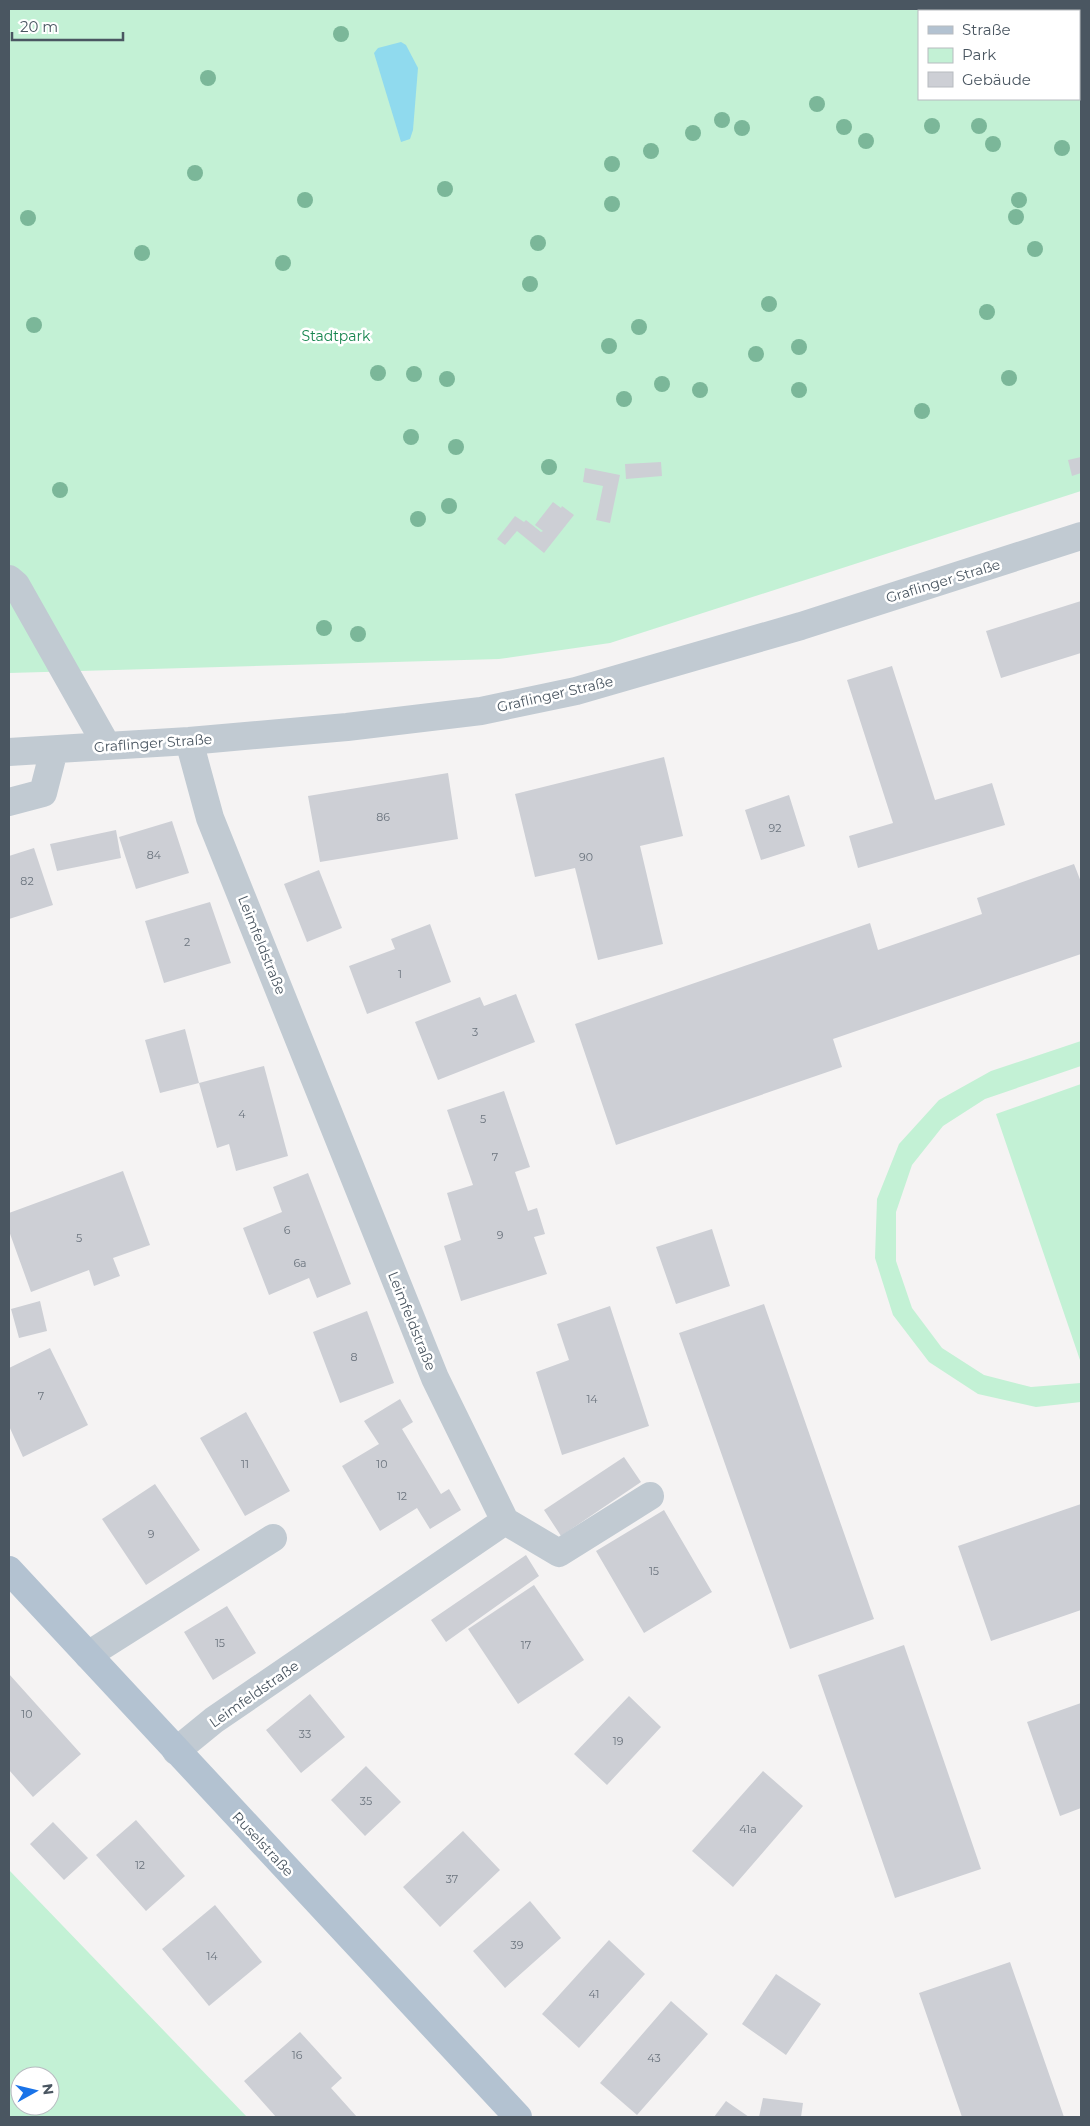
<svg xmlns="http://www.w3.org/2000/svg" width="1090" height="2126" font-family="Montserrat,sans-serif">
<rect width="100%" height="100%" fill="#f5f3f3"/>
<!-- green -->
<path fill="#c3f1d5" fill-rule="evenodd" d="M9 9H1081V491L610 643 499 659 9 673ZM919 11H1079V99H919Z
M1081 1041V1066L985 1099 943 1126 912 1165 896 1212V1261L912 1308 942 1348 984 1375 1031 1387 1081 1383V1402L1036 1407 978 1394 929 1362 893 1315 875 1258 877 1199 899 1144 939 1100 991 1071Z
M1081 1084V1363L996 1114Z
M9 1870 247 2117H9ZM20 2076H50V2106H20Z"/>
<!-- water -->
<path fill="#90daee" d="M401 42 406 45 418 68 413 130 410 139 401 142 374 53 378 48Z"/>
<!-- building -->
<path fill="#cdcfd5" d="M1081 457V473L1072 476 1068 460Z
M661 462 662 476 626 479 625 464Z
M585 468 620 475 610 523 596 520 603 486 583 482Z
M553 502 561 508 562 506 574 515 544 553 517 531 505 545 497 539 515 516 524 522 526 520 541 532 543 531 535 525Z
M1081 601V653L1001 678 986 631Z
M892 666 935 800 992 783 1005 825 858 868 849 836 893 823 847 680Z
M664 757 683 836 640 846 663 944 598 960 575 868 535 877 515 794Z
M448 773 458 839 320 862 308 796Z
M789 795 805 846 761 860 745 810Z
M172 821 189 873 136 889 119 837Z
M116 830 121 858 57 871 50 844Z
M34 848 53 905 9 919V856Z
M1074 864 1081 882V954L833 1039 842 1067 616 1145 575 1024 870 923 878 950 982 914 977 898Z
M319 870 342 928 307 942 284 884Z
M210 902 231 963 164 983 145 921Z
M430 924 451 982 367 1014 349 966 395 949 391 939Z
M516 994 535 1042 438 1080 415 1022 480 997 484 1006Z
M185 1029 199 1083 160 1093 145 1040Z
M264 1066 288 1156 236 1171 229 1144 217 1148 199 1083Z
M504 1091 530 1167 515 1172 528 1211 537 1208 545 1234 534 1237 547 1274 461 1301 444 1246 461 1240 447 1193 473 1185 447 1110Z
M123 1171 150 1245 113 1258 120 1276 94 1286 89 1270 31 1292 9 1231V1213Z
M308 1173 351 1284 317 1298 309 1278 269 1295 243 1228 282 1212 273 1187Z
M712 1229 730 1286 676 1304 656 1247Z
M40 1301 47 1331 19 1338 11 1309Z
M764 1304 874 1619 790 1649 679 1333Z
M610 1306 649 1426 562 1455 536 1372 569 1360 557 1324Z
M367 1311 394 1383 340 1403 313 1332Z
M50 1348 88 1425 23 1457 9 1426V1368Z
M400 1399 413 1422 402 1429 441 1494 449 1489 461 1510 430 1529 417 1508 380 1531 342 1466 379 1444 364 1421Z
M246 1412 290 1491 245 1516 200 1438Z
M624 1457 641 1482 561 1536 544 1510Z
M155 1484 200 1550 146 1585 102 1519Z
M1081 1504V1610L991 1641 958 1546Z
M664 1510 712 1592 644 1633 596 1551Z
M526 1555 539 1576 446 1642 431 1620Z
M534 1585 584 1660 518 1704 468 1629Z
M227 1606 256 1653 213 1680 184 1632Z
M904 1645 981 1869 895 1898 818 1675Z
M9 1674 81 1754 33 1797 9 1770Z
M310 1694 345 1737 301 1773 266 1730Z
M629 1696 661 1727 607 1785 574 1754Z
M1081 1703V1808L1060 1816 1027 1722Z
M366 1766 401 1802 365 1836 331 1800Z
M763 1771 803 1806 733 1887 692 1851Z
M136 1820 185 1876 146 1911 96 1855Z
M53 1822 88 1858 64 1880 30 1844Z
M463 1831 500 1870 440 1927 403 1887Z
M530 1901 561 1938 505 1988 473 1951Z
M215 1905 262 1962 209 2006 162 1949Z
M609 1940 645 1974 579 2048 542 2014Z
M1010 1962 1064 2117H962L919 1993Z
M776 1974 821 2004 786 2055 742 2024Z
M671 2001 708 2034 637 2115 600 2083Z
M300 2032 342 2078 331 2088 357 2117H276L244 2081Z
M763 2098 803 2103 801 2117H759Z
M726 2101 749 2117H714Z"/>
<g fill="none" stroke-linecap="round" stroke-linejoin="round">
<!-- minor -->
<path stroke="#c1cad2" stroke-width="28" d="M9 579 16 585 107 746
M9 752 189 741 347 727 481 711 576 691 801 626 1081 536
M9 802 43 793 54 750
M505 1521 559 1553 650 1496
M88 1655 273 1538
M176 1751 214 1720 505 1521 435 1378 210 818 189 741"/>
<!-- major -->
<path stroke="#b3c2d1" stroke-width="28" d="M9 1570 518 2117"/>
</g>
<!-- trees -->
<g fill="#7bb799">
<circle cx="341" cy="34" r="8"/>
<circle cx="208" cy="78" r="8"/>
<circle cx="817" cy="104" r="8"/>
<circle cx="722" cy="120" r="8"/>
<circle cx="932" cy="126" r="8"/>
<circle cx="979" cy="126" r="8"/>
<circle cx="844" cy="127" r="8"/>
<circle cx="742" cy="128" r="8"/>
<circle cx="693" cy="133" r="8"/>
<circle cx="866" cy="141" r="8"/>
<circle cx="993" cy="144" r="8"/>
<circle cx="1062" cy="148" r="8"/>
<circle cx="651" cy="151" r="8"/>
<circle cx="612" cy="164" r="8"/>
<circle cx="195" cy="173" r="8"/>
<circle cx="445" cy="189" r="8"/>
<circle cx="305" cy="200" r="8"/>
<circle cx="1019" cy="200" r="8"/>
<circle cx="612" cy="204" r="8"/>
<circle cx="1016" cy="217" r="8"/>
<circle cx="28" cy="218" r="8"/>
<circle cx="538" cy="243" r="8"/>
<circle cx="1035" cy="249" r="8"/>
<circle cx="142" cy="253" r="8"/>
<circle cx="283" cy="263" r="8"/>
<circle cx="530" cy="284" r="8"/>
<circle cx="769" cy="304" r="8"/>
<circle cx="987" cy="312" r="8"/>
<circle cx="34" cy="325" r="8"/>
<circle cx="639" cy="327" r="8"/>
<circle cx="609" cy="346" r="8"/>
<circle cx="799" cy="347" r="8"/>
<circle cx="756" cy="354" r="8"/>
<circle cx="378" cy="373" r="8"/>
<circle cx="414" cy="374" r="8"/>
<circle cx="1009" cy="378" r="8"/>
<circle cx="447" cy="379" r="8"/>
<circle cx="662" cy="384" r="8"/>
<circle cx="700" cy="390" r="8"/>
<circle cx="799" cy="390" r="8"/>
<circle cx="624" cy="399" r="8"/>
<circle cx="922" cy="411" r="8"/>
<circle cx="411" cy="437" r="8"/>
<circle cx="456" cy="447" r="8"/>
<circle cx="549" cy="467" r="8"/>
<circle cx="60" cy="490" r="8"/>
<circle cx="449" cy="506" r="8"/>
<circle cx="418" cy="519" r="8"/>
<circle cx="324" cy="628" r="8"/>
<circle cx="358" cy="634" r="8"/>
</g>
<g text-anchor="middle" dominant-baseline="central" stroke-width="5" stroke-linejoin="round" paint-order="stroke">
<!-- number labels -->
<g font-size="11" fill="#6b747e">
<text x="383" y="817">86</text>
<text x="775" y="828">92</text>
<text x="154" y="855">84</text>
<text x="586" y="857">90</text>
<text x="27" y="881">82</text>
<text x="187" y="942">2</text>
<text x="400" y="974">1</text>
<text x="475" y="1032">3</text>
<text x="242" y="1114">4</text>
<text x="483" y="1119">5</text>
<text x="495" y="1157">7</text>
<text x="287" y="1230">6</text>
<text x="500" y="1235">9</text>
<text x="79" y="1238">5</text>
<text x="300" y="1263">6a</text>
<text x="354" y="1357">8</text>
<text x="41" y="1396">7</text>
<text x="592" y="1399">14</text>
<text x="245" y="1464">11</text>
<text x="382" y="1464">10</text>
<text x="402" y="1496">12</text>
<text x="151" y="1534">9</text>
<text x="654" y="1571">15</text>
<text x="220" y="1643">15</text>
<text x="526" y="1645">17</text>
<text x="27" y="1714">10</text>
<text x="305" y="1734">33</text>
<text x="618" y="1741">19</text>
<text x="366" y="1801">35</text>
<text x="748" y="1829">41a</text>
<text x="140" y="1865">12</text>
<text x="452" y="1879">37</text>
<text x="517" y="1945">39</text>
<text x="212" y="1956">14</text>
<text x="594" y="1994">41</text>
<text x="297" y="2055">16</text>
<text x="654" y="2058">43</text>
</g>
<!-- park labels -->
<g font-size="14" fill="#17864f" stroke="#fff">
<text x="336" y="336">Stadtpark</text>
</g>
<!-- street labels -->
<g font-size="14" fill="#4a5661" stroke="#fff">
<text transform="translate(943 581) rotate(-17)">Graflinger Straße</text>
<text transform="translate(555 694) rotate(-13)">Graflinger Straße</text>
<text transform="translate(153 743) rotate(-4)">Graflinger Straße</text>
<text transform="translate(262 945) rotate(68)">Leimfeldstraße</text>
<text transform="translate(412 1321) rotate(68)">Leimfeldstraße</text>
<text transform="translate(254 1694) rotate(-35)">Leimfeldstraße</text>
<text transform="translate(263 1844) rotate(47)">Ruselstraße</text>
</g>
</g>
<!-- border -->
<rect width="1090" height="2126" fill="none" stroke="#4a5661" stroke-width="20"/>
<!-- legend -->
<rect x="918" y="10" width="162" height="90" fill="#ffffff" stroke="#b7bbc0"/>
<rect x="928" y="26" width="25" height="8" fill="#b3c2d1" stroke="#b7bbc0"/>
<text x="962" y="35" font-size="15" fill="#4a5661">Straße</text>
<rect x="928" y="48" width="25" height="15" fill="#c3f1d5" stroke="#b7bbc0"/>
<text x="962" y="60" font-size="15" fill="#4a5661">Park</text>
<rect x="928" y="72" width="25" height="15" fill="#cdcfd5" stroke="#b7bbc0"/>
<text x="962" y="85" font-size="15" fill="#4a5661">Gebäude</text>
<!-- north arrow -->
<g transform="translate(35 2091) rotate(82)"><circle r="24" fill="#ffffff" stroke="#b7bbc0"/>
<path d="M0-4L9 19L0 12L-9 19Z" fill="#1a73e8"/>
<text y="-8" font-size="14" font-weight="bold" text-anchor="middle" fill="#4a5661">N</text>
</g>
<!-- scale -->
<path d="M12 32v8h111v-8" fill="none" stroke="#4a5661" stroke-width="2.5"/>
<text x="20" y="32" font-size="15" fill="#4a5661" stroke="#ffffff" stroke-width="4" paint-order="stroke">20 m</text>
</svg>
